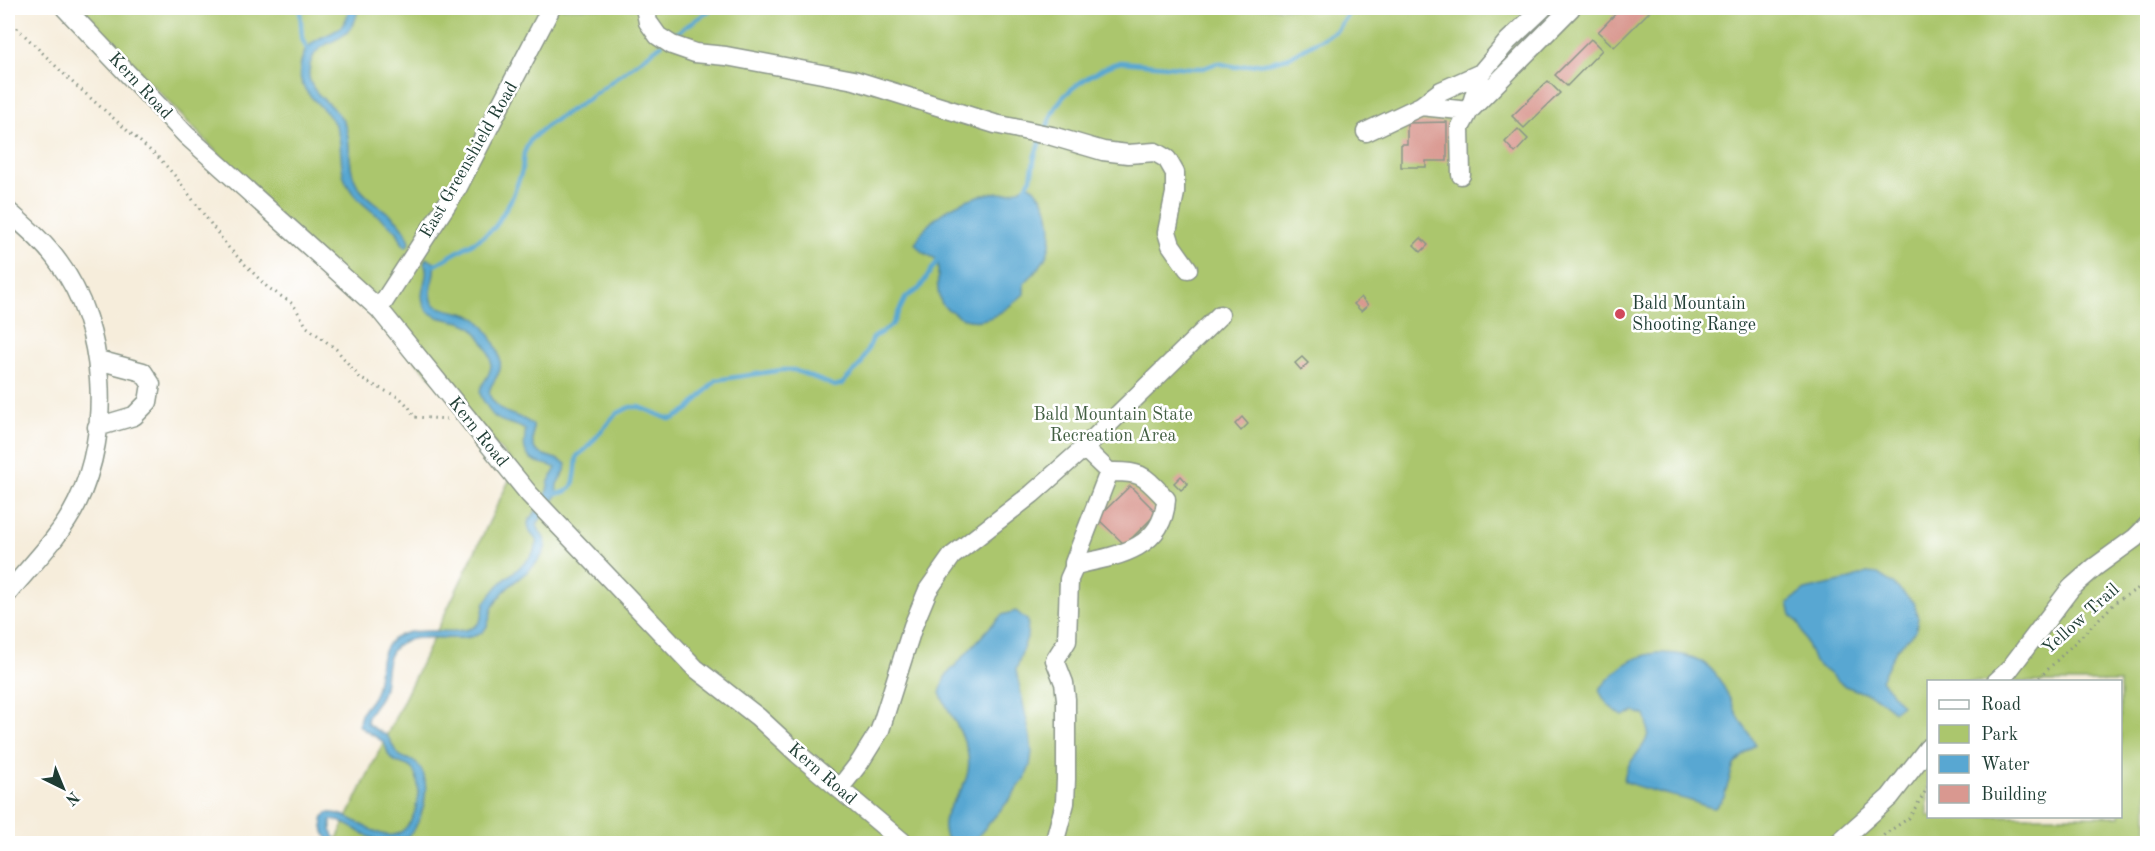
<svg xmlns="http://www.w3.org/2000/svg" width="2155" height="851" font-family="'Old Standard TT',serif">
<rect width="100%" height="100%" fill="#fff"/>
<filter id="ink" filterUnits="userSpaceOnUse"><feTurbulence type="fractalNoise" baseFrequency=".0167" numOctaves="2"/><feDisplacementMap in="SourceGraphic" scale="12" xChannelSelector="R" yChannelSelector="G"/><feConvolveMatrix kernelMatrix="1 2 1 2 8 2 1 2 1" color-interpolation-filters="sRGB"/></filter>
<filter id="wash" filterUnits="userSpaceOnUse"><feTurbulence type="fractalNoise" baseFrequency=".008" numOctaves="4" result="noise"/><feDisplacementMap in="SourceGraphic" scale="24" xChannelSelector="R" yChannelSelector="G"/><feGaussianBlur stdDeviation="1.35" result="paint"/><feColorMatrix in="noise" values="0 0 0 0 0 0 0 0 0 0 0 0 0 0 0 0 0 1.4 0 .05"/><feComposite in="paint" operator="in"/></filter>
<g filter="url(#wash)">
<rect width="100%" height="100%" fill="#f6eddb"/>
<!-- green -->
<path fill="#abc66d" stroke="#658250" stroke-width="1.5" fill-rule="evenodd" d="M79 8H2147V843H335L516 466ZM1928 682H2120V816H1928Z"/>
<!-- water -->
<path fill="#58a7d2" stroke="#3c7283" stroke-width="1.5" d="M349 8H358C353 52 312 31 309 72 307 92 333 104 342 119 354 139 345 166 358 186 373 209 401 212 410 242L406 247C400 243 401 238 397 232 394 228 388 224 383 220 368 208 350 196 344 177 339 160 343 138 334 123 321 100 294 94 301 62 310 26 345 44 349 8Z
M1028 184C1048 197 1053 221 1050 244 1048 259 1035 274 1024 283V294C1003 313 977 333 951 311 947 309 943 306 941 302 935 288 939 275 938 260L922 252 915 244C929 215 960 199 991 193 997 192 1001 194 1006 193 1013 193 1021 188 1028 184Z
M426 258 434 262C437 276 426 291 434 304 446 313 466 310 477 319 488 329 503 354 500 369 498 379 485 388 491 398 504 418 517 412 533 425 534 432 532 439 533 445 536 458 556 455 566 464L565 471 557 484 556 497 537 524C539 534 548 538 545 549 538 569 513 579 501 595 498 599 495 603 493 607 489 616 490 629 479 634 456 646 409 626 392 651 384 663 387 678 383 691 380 703 367 710 367 723 372 729 379 730 386 735 392 740 393 749 398 754 404 760 412 758 418 765 431 779 425 807 418 822 413 833 403 843 390 843 368 842 348 820 331 820V830L338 843H330L324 832 322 819 327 813C349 811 365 832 387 835 414 839 426 789 413 770 408 763 396 765 390 757 386 752 387 745 382 741 374 735 366 733 359 725 359 707 372 705 376 690 380 676 378 662 385 649 400 618 449 639 474 627 483 622 482 612 485 603 488 598 492 593 496 588 507 574 536 561 537 541L529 531 528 522 545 499 549 481 556 468C545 462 529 465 525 449 523 443 526 436 525 430 516 423 503 424 495 417 492 415 489 410 487 406 470 385 490 384 491 365 492 354 483 341 476 332 465 315 435 325 425 307 416 292 432 275 424 263Z
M1867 573 1878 574 1892 583 1914 603 1918 617 1916 630 1896 650 1881 680 1902 705 1894 711 1878 698 1845 686 1814 662 1799 624 1791 615 1788 603 1805 590 1845 581Z
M1016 611 1028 621 1027 637 1016 670 1030 736 1032 752 1030 766 1025 778 1010 799 972 843H949C931 814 964 798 968 771 973 743 950 717 940 693L945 677 990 627 1002 615Z
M1657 653C1711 653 1717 672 1738 716 1743 726 1750 733 1755 744L1734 765 1724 797 1715 808C1705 807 1698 803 1688 800 1666 794 1645 790 1624 781 1626 752 1658 749 1645 715L1635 712 1623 716C1611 709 1605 703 1599 690 1617 668 1629 657 1657 653Z"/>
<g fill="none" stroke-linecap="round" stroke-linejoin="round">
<!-- stream -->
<path stroke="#58a7d2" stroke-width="4.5" d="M300 8 302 38 307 49
M669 38 709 11
M1045 132C1049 122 1053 109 1060 101 1071 86 1103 66 1121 62L1190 68H1204L1217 63 1236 67 1271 62 1287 58 1336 31 1345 19 1350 8
M1025 188 1031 178 1035 155 1041 139
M435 265 481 238 495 227 512 198 522 171 524 153 530 140 549 124 588 99 662 44
M556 493C578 495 575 472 577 456L586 449 616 414 630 407H640L669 419 675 418 689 409 716 380 782 370H794L835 386 842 384 861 364 873 338 892 325 906 297 919 289 938 260 941 259"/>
</g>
<g id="blocks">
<!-- building -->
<path fill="#d99890" d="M1621 8H1653L1614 47 1598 32Z
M1591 39 1602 50 1567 86 1555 75Z
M1548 81 1560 93 1524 128 1512 116Z
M1447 122V161H1426V167H1401V144H1407V123Z
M1518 129 1528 139 1515 153 1505 142Z
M1421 238 1428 245 1421 252 1414 245Z
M1361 297 1368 305 1361 311 1354 304Z
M1302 357 1308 363 1301 370 1295 363Z
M1242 417 1248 424 1241 431 1235 424Z
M1181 476 1188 484 1181 490 1174 483Z
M1130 486 1157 513 1125 545 1097 518Z"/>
</g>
</g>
<g filter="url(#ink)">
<use href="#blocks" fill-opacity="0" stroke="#8a9588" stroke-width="1.5"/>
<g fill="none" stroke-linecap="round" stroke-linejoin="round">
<!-- minor casing -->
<g stroke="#8a9588" stroke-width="21">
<path id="minor" d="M65 8 186 135 379 309 529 494 695 668 758 717 798 754 905 844
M645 8 648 22 658 36 672 45 695 53 726 56 854 80 995 124 1052 136 1103 151 1128 154 1155 152 1167 159 1175 173V193L1167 232 1171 245 1188 269
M1421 106 1441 91 1481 73
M1471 106 1481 73 1508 41 1543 8
M1366 132 1421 106 1469 111
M1461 175 1460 128 1469 111 1571 8
M8 211C26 227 45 243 59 263 107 327 112 432 77 503 61 536 32 564 8 593
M379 309 458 187 551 8
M97 427 134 416 148 402 151 384 143 372 98 360
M1084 448 1109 472 1074 563V568L1079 564C1118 556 1164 548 1166 499 1144 476 1143 471 1109 472
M1996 682 2008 671 2071 588 2095 567 2135 538 2148 525
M839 789 860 762 880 730 913 626 928 590 952 556 1032 494 1084 448 1220 315
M1054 844 1065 803 1066 779V699L1064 683 1055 660 1067 641 1069 579 1074 568
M1837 844 1890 797 1928 748"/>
</g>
<!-- path -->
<path stroke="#8a9588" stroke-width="3" stroke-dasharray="1.5 4.5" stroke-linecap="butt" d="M8 19 71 81 160 159 176 177 228 247 267 287 293 304 307 327 336 349 361 379 400 398 409 407 414 417 448 419
M2035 682 2117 601 2142 586 2148 580
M1875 844 1885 834 1909 818 1928 787"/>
<!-- minor -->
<use href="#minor" stroke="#fff" stroke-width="18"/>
</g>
</g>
<!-- markers -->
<circle fill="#d1495b" stroke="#fff" stroke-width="2" cx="1620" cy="314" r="6"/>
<g text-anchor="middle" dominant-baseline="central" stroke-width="5" stroke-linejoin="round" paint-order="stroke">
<!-- street labels -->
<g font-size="18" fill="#1f3d34" stroke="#fff">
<text transform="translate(140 86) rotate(47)">Kern Road</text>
<text transform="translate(469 160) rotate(-60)">East Greenshield Road</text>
<text transform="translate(478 432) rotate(51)">Kern Road</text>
<text transform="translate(2081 619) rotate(-42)">Yellow Trail</text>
<text transform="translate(822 774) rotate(41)">Kern Road</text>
</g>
<!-- poi labels -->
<g font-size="18" fill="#1f3d34" stroke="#fff" text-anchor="start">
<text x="1632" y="304">Bald Mountain<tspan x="1632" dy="21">Shooting Range</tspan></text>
</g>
<!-- park labels -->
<g font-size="18" fill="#425f42" stroke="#fff">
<text x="1113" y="415">Bald Mountain State<tspan x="1113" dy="21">Recreation Area</tspan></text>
</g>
</g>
<!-- margin -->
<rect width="2155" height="851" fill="none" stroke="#fff" stroke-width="30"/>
<!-- legend -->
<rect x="1927" y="680" width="195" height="138" fill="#ffffff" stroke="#a5b1ae" stroke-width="1.5"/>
<rect x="1939" y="700" width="30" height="9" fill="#ffffff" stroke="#a5b1ae" stroke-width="1.5"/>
<text x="1981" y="710" font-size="18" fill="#1f3d34">Road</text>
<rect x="1939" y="725" width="30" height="18" fill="#abc66d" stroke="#a5b1ae" stroke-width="1.5"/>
<text x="1981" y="740" font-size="18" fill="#1f3d34">Park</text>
<rect x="1939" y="755" width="30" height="18" fill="#58a7d2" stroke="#a5b1ae" stroke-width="1.5"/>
<text x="1981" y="770" font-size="18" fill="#1f3d34">Water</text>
<rect x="1939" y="785" width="30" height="18" fill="#d99890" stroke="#a5b1ae" stroke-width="1.5"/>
<text x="1981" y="800" font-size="18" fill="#1f3d34">Building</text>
<!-- north arrow -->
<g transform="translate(63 788) rotate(137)" stroke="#ffffff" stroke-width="4.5" paint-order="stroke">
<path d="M0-4.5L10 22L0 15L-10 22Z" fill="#1f3d34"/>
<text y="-9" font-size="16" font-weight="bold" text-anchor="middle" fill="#1f3d34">N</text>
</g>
</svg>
